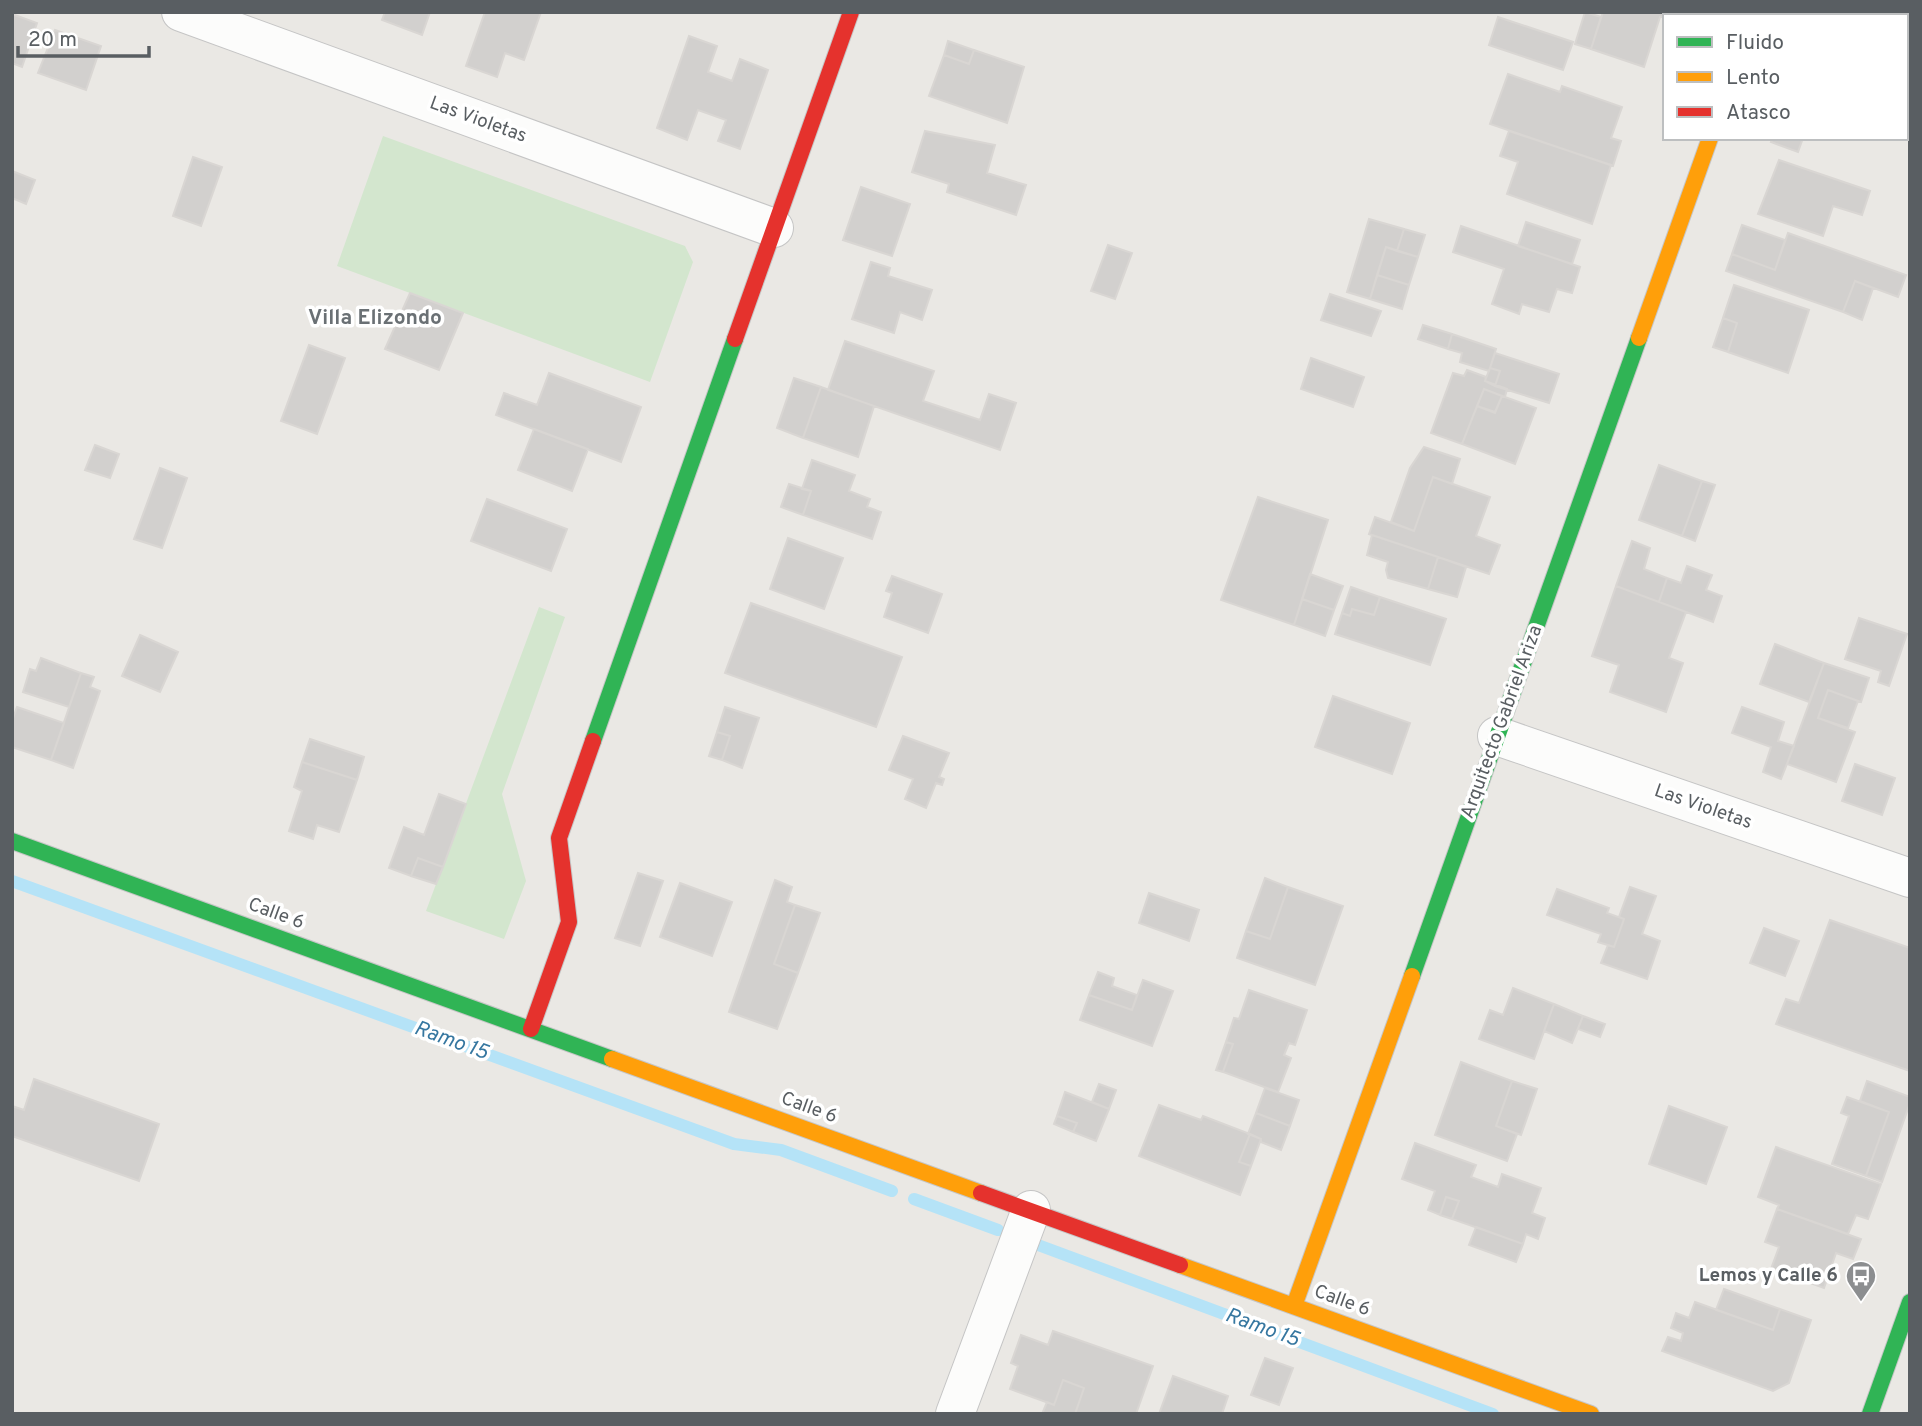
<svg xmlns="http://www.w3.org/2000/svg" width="1922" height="1426" font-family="Overpass,sans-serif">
<rect width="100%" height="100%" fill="#eae8e4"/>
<!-- green -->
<path fill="#d3e6ce" d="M383 136 685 246 693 262 650 382 337 266Z
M539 607 565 617 502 794 526 881 504 939 426 911Z"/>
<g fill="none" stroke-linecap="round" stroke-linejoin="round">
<!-- stream -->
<path stroke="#b5e3f7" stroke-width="12" d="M12 881 734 1144 781 1150 892 1191
M914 1199 998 1230
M1030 1242 1493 1414"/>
</g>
<!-- building -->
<path fill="#d2d0ce" stroke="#d9d6d3" stroke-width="2" d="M385 12H430L422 35 382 20Z
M485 12H541L524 60 505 53 497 77 466 66Z
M1585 12 1601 17 1591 49 1575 44Z
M1603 12H1692L1690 16 1660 17 1644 67 1591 49Z
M1829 12H1884L1883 16H1827Z
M1884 12 1910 14V32L1906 44V16H1883Z
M12 14 37 23 22 67 12 63Z
M1498 17 1573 42 1563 70 1489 45Z
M55 30 101 46 86 90 38 73Z
M689 36 717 46 708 72 732 81 740 59 768 70 740 149 718 141 726 120 698 110 687 140 657 128Z
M948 41 974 50 969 64 944 55Z
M974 50 1024 67 1007 123 929 96 944 55 969 64Z
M1508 74 1560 92 1562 86 1622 107 1611 138 1621 141 1613 166 1490 124Z
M925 131 995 145 987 173 1026 185 1016 215 947 192 949 184 912 172Z
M1509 131 1611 165 1592 224 1507 194 1518 162 1500 156Z
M1773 138H1803L1798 152 1771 142Z
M193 157 222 167 201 226 173 216Z
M1779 160 1870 191 1862 215 1833 206 1823 236 1758 214Z
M12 171 35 180 26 204 12 198Z
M861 187 910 204 892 256 843 240Z
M1369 219 1404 229 1397 251 1386 247 1370 299 1347 292Z
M1526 222 1580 240 1572 264 1518 246Z
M1742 225 1785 240 1775 270 1732 254Z
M1461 226 1580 267 1572 293 1557 289 1549 312 1522 304 1519 314 1492 304 1504 269 1453 252Z
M1404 229 1425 235 1418 257 1397 251Z
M1788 233 1906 275 1898 297 1855 281 1843 312 1726 271 1732 254 1775 270Z
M1108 245 1132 253 1115 299 1091 291Z
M1386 247 1418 257 1409 285 1377 275Z
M871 262 890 268 888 276 932 290 922 320 900 312 894 333 852 319Z
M1377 275 1409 285 1402 309 1370 299Z
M1855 281 1873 288 1862 320 1843 312Z
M1734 285 1809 310 1788 373 1728 352 1737 323 1723 318Z
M410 293 463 313 439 370 385 349Z
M1330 294 1381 311 1371 336 1321 320Z
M1723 318 1737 323 1728 352 1713 347Z
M1423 325 1452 334 1448 349 1418 339Z
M1452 334 1496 349 1489 371 1460 362 1462 353 1448 349Z
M845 341 934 371 923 401 980 420 989 394 1016 403 1000 450 828 390Z
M309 345 345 358 317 434 281 421Z
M1495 353 1559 374 1549 403 1495 386 1500 371 1490 368Z
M1311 358 1364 377 1353 407 1301 389Z
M1490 368 1500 371 1495 386 1485 381Z
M1467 370 1486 377 1485 381 1507 389 1505 397 1484 389 1462 444 1431 433 1453 373 1464 376Z
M549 373 641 407 621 462 496 415 504 393 537 405Z
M794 378 821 387 803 438 777 428Z
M821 387 874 406 858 457 803 438Z
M1484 389 1502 396 1495 412 1477 406Z
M1502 396 1536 408 1515 464 1462 444 1477 406 1495 413Z
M534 429 588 449 572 491 518 470Z
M95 445 119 454 110 478 85 470Z
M1424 447 1460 459 1452 484 1433 477 1414 531 1391 522 1410 468Z
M812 460 855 475 849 491 870 499 867 507 881 512 872 539 803 515 811 491 802 489Z
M1659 465 1702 481 1682 536 1639 520Z
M160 468 187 478 162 548 134 539Z
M1433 477 1490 497 1476 536 1500 545 1489 574 1369 534 1375 517 1414 531Z
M1702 481 1715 485 1695 541 1682 536Z
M789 484 811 491 803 515 781 507Z
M1258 497 1328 520 1294 625 1221 600Z
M487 499 567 529 551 571 471 541Z
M1372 535 1438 557 1428 589 1388 578 1386 570 1388 562 1367 555Z
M788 538 843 558 824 609 770 589Z
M1632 541 1650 548 1644 569 1667 578 1659 602 1616 586Z
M1438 557 1466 567 1457 597 1428 589Z
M1687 566 1712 575 1706 590 1722 596 1713 622 1659 602 1667 578 1681 583Z
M1310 574 1343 586 1334 610 1302 599Z
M892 576 942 594 928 633 884 617 892 593 886 591Z
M1616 586 1686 612 1669 658 1683 663 1666 712 1610 692 1619 665 1592 656Z
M1351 587 1380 597 1374 615 1352 609 1350 616 1342 613Z
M1380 597 1446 619 1430 665 1335 634 1342 613 1350 616 1352 609 1374 615Z
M1302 599 1334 610 1325 636 1294 625Z
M751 603 902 657 876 727 725 673Z
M1859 618 1907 634 1889 686 1878 682 1881 671 1845 659Z
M140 635 178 652 160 692 122 676Z
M1775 644 1824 663 1809 702 1760 684Z
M41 658 81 673 69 707 23 692 30 669 36 671Z
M1824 663 1869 678 1861 702 1828 690 1818 718 1855 732 1836 782 1787 764Z
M81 673 94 677 90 687 100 691 73 768 51 760Z
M1828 690 1858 701 1848 728 1818 718Z
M1333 696 1410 723 1392 774 1315 747Z
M17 707 64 723 51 760 12 747V721Z
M725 707 759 718 742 768 722 760 730 736 717 732Z
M1742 707 1784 722 1778 741 1794 746 1781 779 1763 772 1771 747 1732 733Z
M717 732 730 736 722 760 709 756Z
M903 736 949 753 939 777 944 779 942 785 936 783 926 808 905 799 913 779 889 770Z
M310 739 364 757 357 780 302 762Z
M302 762 357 780 339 832 317 825 313 839 289 831 302 791 294 787Z
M1855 764 1895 778 1882 815 1842 801Z
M439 794 466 804 443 867 418 858 411 876 389 868 404 827 424 835Z
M418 858 443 867 436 884 411 876Z
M638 873 663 881 640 946 615 938Z
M1265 878 1288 887 1270 939 1246 931Z
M775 880 792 887 787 902 795 905 774 964 798 973 777 1029 729 1012Z
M680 883 732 902 712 956 660 937Z
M1288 887 1343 906 1315 985 1237 958 1246 931 1270 939Z
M1630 887 1656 896 1642 934 1660 941 1647 979 1601 963 1608 945 1614 947 1624 919 1619 917Z
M1557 889 1609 908 1607 913 1624 919 1614 947 1598 942 1601 934 1547 915Z
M1149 893 1199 910 1189 941 1139 923Z
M795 905 820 913 798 973 774 964Z
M1830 920 1910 948V1071L1776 1024 1786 999 1799 1003Z
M1764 928 1799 941 1785 976 1750 963Z
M1098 972 1114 978 1112 986 1137 995 1132 1010 1089 995Z
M1143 980 1173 991 1152 1046 1080 1020 1089 995 1132 1010Z
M1513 988 1554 1004 1534 1059 1479 1039 1490 1010 1503 1015Z
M1249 990 1307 1010 1295 1045 1289 1043 1284 1055 1291 1058 1278 1092 1223 1072 1233 1044 1226 1042 1234 1018 1239 1019Z
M1554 1004 1583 1016 1572 1043 1544 1031Z
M1583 1016 1605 1024 1600 1037 1578 1029Z
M1226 1042 1233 1044 1223 1072 1216 1070Z
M1461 1062 1512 1081 1496 1126 1517 1134 1507 1161 1435 1135Z
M34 1079 159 1124 139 1181 12 1136V1106L24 1110Z
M1512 1081 1537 1089 1521 1135 1496 1126Z
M1867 1081 1910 1097V1103L1882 1182 1866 1176 1889 1112 1860 1101Z
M1099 1084 1116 1090 1109 1109 1092 1102Z
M1265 1088 1299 1100 1290 1126 1256 1113Z
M1065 1092 1109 1109 1096 1141 1073 1132 1077 1123 1057 1116Z
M1847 1097 1889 1112 1866 1176 1832 1164 1849 1116 1841 1113Z
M1159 1105 1201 1120 1203 1116 1250 1134 1239 1162 1251 1166 1240 1195 1139 1156Z
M1669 1106 1727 1127 1706 1184 1649 1164Z
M1256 1113 1290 1126 1281 1150 1261 1142V1139L1248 1134Z
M1057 1116 1077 1123 1073 1132 1054 1124Z
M1250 1134 1261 1139 1251 1166 1239 1162Z
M1415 1143 1476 1165 1471 1177 1498 1187 1502 1174 1541 1188 1532 1213 1545 1218 1538 1239 1526 1234 1523 1244 1452 1219 1459 1201 1446 1197 1440 1215 1428 1210 1435 1191 1402 1179Z
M1776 1147 1881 1184 1868 1219 1856 1215 1848 1234 1777 1209 1779 1205 1758 1197Z
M1446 1197 1459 1201 1452 1219 1440 1215Z
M1777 1209 1861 1239 1853 1259 1836 1253 1824 1288 1771 1269 1779 1247 1765 1242Z
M1476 1227 1523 1244 1516 1262 1469 1245Z
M1724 1289 1780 1309 1773 1330 1716 1310Z
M1695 1302 1773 1330 1780 1309 1811 1320 1789 1383 1773 1391 1662 1351 1668 1337 1681 1341 1683 1333 1671 1328 1676 1313 1689 1318Z
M1053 1331 1153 1366 1136 1414H1075L1084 1388 1063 1380 1054 1405 1010 1389 1018 1366 1011 1363 1021 1335 1048 1345Z
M1265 1358 1293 1368 1279 1405 1251 1395Z
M1173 1376 1228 1396 1222 1414H1159Z
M1063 1380 1084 1388 1075 1414H1042L1047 1402 1054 1405Z"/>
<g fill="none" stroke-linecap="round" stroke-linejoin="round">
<!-- street casing -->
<g stroke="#c5c5c5" stroke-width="40">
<path id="street" d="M181 12 774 228
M1754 16 1755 12
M1497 736 1910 878
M955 1414 1031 1210"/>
</g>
<!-- fast casing -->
<g stroke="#c6c6c6" stroke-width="18">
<path id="fast" d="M593 741 735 339
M12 841 612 1059
M1412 976 1639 338
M1870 1414 1910 1302"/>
</g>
<!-- slow casing -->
<g stroke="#c6c6c6" stroke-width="18">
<path id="slow" d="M1639 338 1710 138
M612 1059 981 1193
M1180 1265 1591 1414
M1294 1306 1412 976"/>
</g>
<!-- jam casing -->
<g stroke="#c6c6c6" stroke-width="18">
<path id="jam" d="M735 339 851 12
M531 1029 569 922 559 838 593 741
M981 1193 1180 1265"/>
</g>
<!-- street -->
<use href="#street" stroke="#fcfcfb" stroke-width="38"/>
<!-- fast -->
<use href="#fast" stroke="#30b455" stroke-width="16"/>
<!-- slow -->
<use href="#slow" stroke="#ff9f0a" stroke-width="16"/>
<!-- jam -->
<use href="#jam" stroke="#e5322d" stroke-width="16"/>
</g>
<!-- icons -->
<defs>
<g id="bus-pin" transform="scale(1.575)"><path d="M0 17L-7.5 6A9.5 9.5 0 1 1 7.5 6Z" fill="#8c8e90" stroke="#fff"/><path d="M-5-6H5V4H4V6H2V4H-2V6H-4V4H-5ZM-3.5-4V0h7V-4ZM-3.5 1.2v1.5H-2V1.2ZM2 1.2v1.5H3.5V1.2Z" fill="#fff"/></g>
</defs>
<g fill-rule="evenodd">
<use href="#bus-pin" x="1861" y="1276"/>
</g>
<g text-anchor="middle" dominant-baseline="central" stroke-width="7" stroke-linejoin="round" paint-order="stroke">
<!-- street labels -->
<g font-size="19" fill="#595e62" stroke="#fff">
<text transform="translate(478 120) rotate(20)">Las Violetas</text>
<text transform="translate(1502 722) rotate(-70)">Arquitecto Gabriel Ariza</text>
<text transform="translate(1703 807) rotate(19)">Las Violetas</text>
<text transform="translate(276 914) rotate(20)">Calle 6</text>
<text transform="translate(809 1108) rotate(20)">Calle 6</text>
<text transform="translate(1342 1301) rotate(20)">Calle 6</text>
</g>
<!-- poi labels -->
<g font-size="19" font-weight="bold" fill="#595e62" stroke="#fff" text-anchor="end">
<text x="1838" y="1276">Lemos y Calle 6</text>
</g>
<!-- neighbourhood labels -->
<g font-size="21" font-weight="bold" fill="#6a7074" stroke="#fff">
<text x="375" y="318">Villa Elizondo</text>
</g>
<!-- water labels -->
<g font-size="21" font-style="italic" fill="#3677a0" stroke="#fff">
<text transform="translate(451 1041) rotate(20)">Ramo 15</text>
<text transform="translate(1262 1328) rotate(20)">Ramo 15</text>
</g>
</g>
<!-- border -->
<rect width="1922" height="1426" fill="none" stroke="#595e62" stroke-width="28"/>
<!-- legend -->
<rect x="1663" y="14" width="245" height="126" fill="#ffffff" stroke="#bdbfc0" stroke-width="2"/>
<rect x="1677" y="37" width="35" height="10" fill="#30b455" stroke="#bdbfc0" stroke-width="2"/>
<text x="1726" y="49" font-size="21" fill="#595e62">Fluido</text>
<rect x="1677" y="72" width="35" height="10" fill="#ff9f0a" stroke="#bdbfc0" stroke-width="2"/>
<text x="1726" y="84" font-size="21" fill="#595e62">Lento</text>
<rect x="1677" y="107" width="35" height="10" fill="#e5322d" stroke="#bdbfc0" stroke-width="2"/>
<text x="1726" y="119" font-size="21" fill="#595e62">Atasco</text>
<!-- scale -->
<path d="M18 46v10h131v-10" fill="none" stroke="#595e62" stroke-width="3.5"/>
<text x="28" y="46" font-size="21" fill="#595e62" stroke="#ffffff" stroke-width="5" paint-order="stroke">20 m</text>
</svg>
